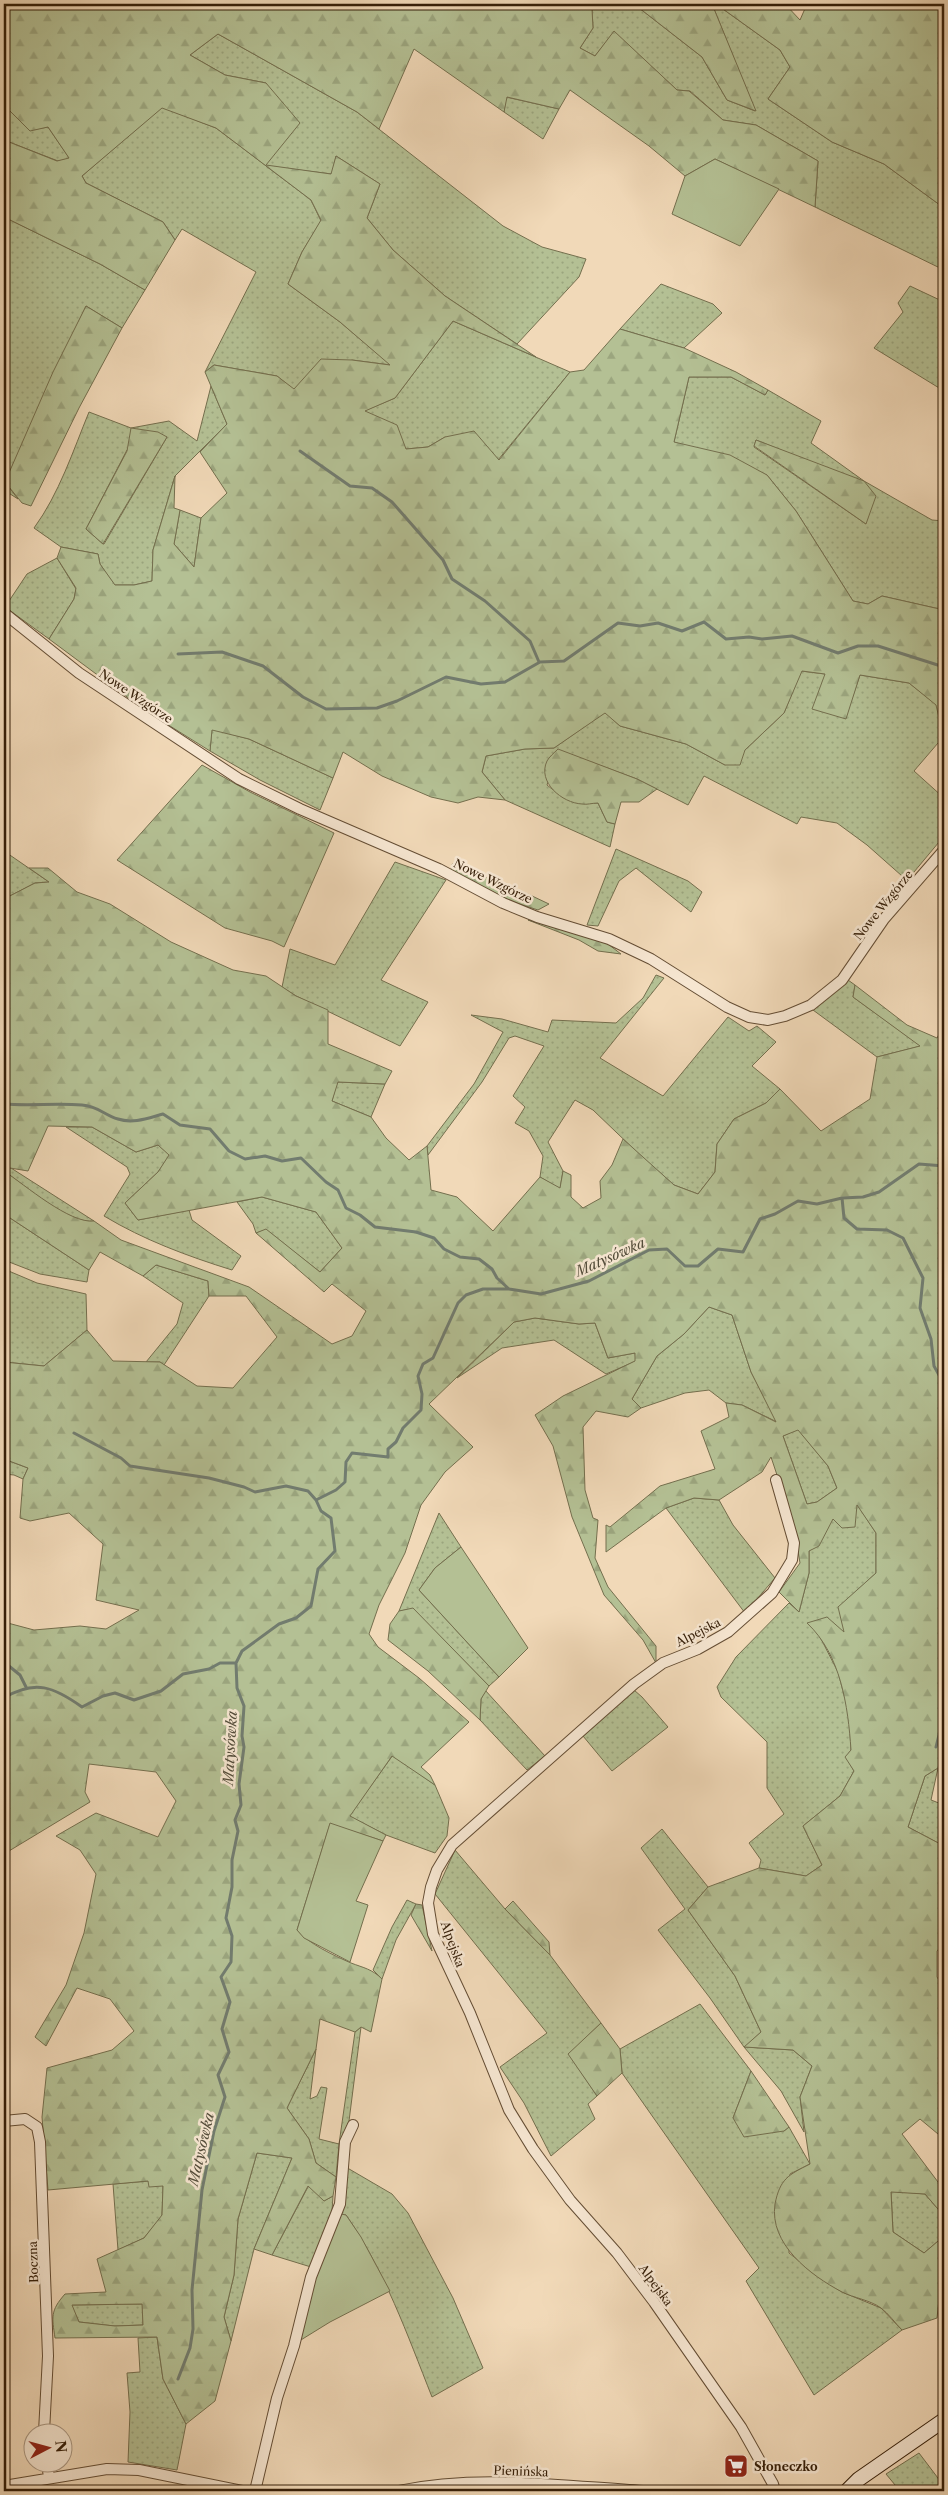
<svg xmlns="http://www.w3.org/2000/svg" width="948" height="2495" font-family="'Libre Caslon Text',serif">
<defs>
<pattern id="grass-dots" width="8" height="8" patternUnits="userSpaceOnUse" patternTransform="scale(1.25)"><rect width="8" height="8" fill="#b4c094"/><path d="M2 2h.1M6 6h.1" fill="none" stroke="#9ba57e" stroke-width="1.8" stroke-linecap="round"/></pattern>
<pattern id="forest-firs" width="22" height="20" patternUnits="userSpaceOnUse" patternTransform="scale(1.25)"><rect width="22" height="20" fill="#b4c094"/><path d="M5 1l3.5 6h-7zM16 11l3.5 6h-7z" fill="#9ba57e"/></pattern>
</defs>
<rect width="100%" height="100%" fill="#f1d9b8"/>
<filter id="stains"><feTurbulence type="fractalNoise" baseFrequency=".004" numOctaves="4"/><feColorMatrix values="0 0 0 0 .2 0 0 0 0 .09 0 0 0 0 .02 0 0 0 .5 -.17"/></filter>
<radialGradient id="worn" r=".72"><stop offset=".6" stop-color="#630" stop-opacity="0"/><stop offset="1" stop-color="#630" stop-opacity=".3"/></radialGradient>
<!-- grass -->
<path fill="url(#grass-dots)" stroke="#746f4e" fill-rule="evenodd" d="M594 4H634L702 57 727 100 755 111 712 4H716L780 50 790 67 768 99 832 142 884 164 944 208V270L815 207 818 161 756 125 723 120 690 91 677 90 614 32 595 56 580 48 593 28 592 9Z
M218 34 357 112 503 226 542 247 586 259 579 277 517 344 445 296 393 250 367 218 380 184 336 156 332 174 266 166 311 200 321 221 302 252 288 284 340 322 391 365 352 360 294 390 277 376 214 365 205 372 256 272 182 229 175 240 163 222 86 183 82 176 162 107 216 128 265 165 266 83 225 75 190 55Z
M506 97 559 109 543 139 504 112Z
M4 105 30 130 48 127 70 159 58 161 4 140Z
M4 217 100 264 145 290 122 328 86 306 5 482 18 499 4 490V274L8 264 9 252 4 250Z
M661 284 713 304 722 313 684 348 620 329Z
M910 286 944 302V391L874 348 903 312 898 303Z
M453 321 570 372 498 460 445 437 428 447 406 449 364 411 395 398Z
M689 377H731L765 395 768 390 821 421 811 443 864 481 932 520 944 521V610L882 596 868 604 853 601 796 511 767 475 674 442ZM756 440 801 458 866 524 754 447Z
M211 386 227 424 175 476 153 550 152 581 134 585H114L100 564 98 554 61 547 34 528C59 494 73 451 89 412L131 428 169 421 197 441ZM167 437 104 544H103L86 529 127 450Z
M180 510 201 518 194 567 174 544Z
M57 558 76 589 74 599 49 639 5 607 27 574Z
M801 671 825 674 845 719 860 675 909 683 937 705 944 747 938 743 914 771 944 798V836L909 878 902 876 867 845 837 823 801 817 797 824 704 776 688 805 637 779 558 750 547 785C566 800 573 805 598 803L607 822 615 824 610 847 505 800 482 772 486 756 525 749 554 748 605 712 620 726 686 744 725 765 745 750 784 713Z
M212 729 249 739 333 778 320 810 260 780 210 751Z
M616 849 688 881 702 892 691 912 636 868 619 881 598 926 587 925Z
M4 851 49 882 35 883 4 899Z
M395 862 446 880 381 980 428 1002 400 1046 296 996 282 987 290 949 335 965Z
M656 975 664 978 600 1058 663 1096 728 1017 749 1031 757 1026 776 1042 752 1066 780 1089 766 1103 734 1119 717 1144 715 1172 698 1194 674 1185 640 1155 593 1110 575 1100 548 1142 563 1171 560 1189 540 1177 543 1156 529 1131 515 1123 525 1107 513 1096 544 1046 515 1036 509 1038 482 1082 428 1155 427 1146 474 1084 503 1032 471 1015 502 1019 548 1032 552 1020 616 1023 643 998Z
M848 980 855 985 853 997 921 1046 877 1057 813 1010Z
M337 1082 385 1084 371 1117 332 1101Z
M66 1127H92L136 1152 158 1145 170 1155 158 1172 125 1203 138 1220 189 1210 192 1220 241 1256 232 1270C187 1256 144 1240 104 1216L130 1174 127 1167Z
M4 1167 11 1168 94 1221C70 1225 24 1185 4 1171Z
M262 1197 316 1212 342 1248 320 1272 266 1230 256 1233 253 1224 237 1202Z
M4 1214 89 1270 87 1282 40 1274 4 1260Z
M156 1265 208 1281 209 1296 164 1365 160 1362H146L177 1324 183 1303 143 1276Z
M4 1269 37 1283 86 1294 87 1330 44 1366 4 1362Z
M709 1307 732 1315 751 1372 777 1422 742 1405 726 1403 709 1390 685 1393 641 1408 632 1399 657 1356 684 1334Z
M535 1318 579 1324 595 1323 608 1358 635 1353 636 1361 606 1374 554 1340 502 1348 457 1378 514 1322Z
M798 1429 828 1466 837 1488 817 1502 807 1504 783 1436Z
M4 1459 28 1468 23 1479 14 1475 4 1474Z
M694 1498 719 1500 733 1525 775 1578 745 1613 666 1508Z
M857 1504 876 1533V1573L839 1607 845 1633 819 1635 838 1672 849 1714 851 1750 846 1757 854 1771 840 1796 803 1826 822 1865 806 1876 759 1868 761 1860 749 1843 784 1814 767 1788V1742L721 1697 717 1687 736 1657 789 1603 799 1612 809 1573V1551C823 1543 822 1529 833 1519 839 1513 850 1509 857 1504Z
M439 1513 461 1547 435 1568 419 1590 499 1677 489 1686 413 1609 399 1611Z
M485 1690 545 1756 527 1770 480 1720 481 1699Z
M634 1690 642 1697 668 1727 612 1771 583 1736Z
M393 1755 435 1785 449 1818 447 1836 435 1853 386 1835 349 1816Z
M938 1768 931 1800 944 1805V1846L908 1827 925 1776Z
M662 1829 708 1887 688 1910 735 1976 761 2032 745 2047 793 2050 812 2066 800 2097 804 2132 781 2091 744 2047 710 1998 658 1930 685 1909 641 1848Z
M455 1850 505 1909 550 1955 601 2023 569 2054 597 2096 588 2104 595 2119 551 2156 524 2103 500 2067 547 2033 435 1894Z
M407 1900 416 1904 396 1940 382 1979 373 1970 392 1927Z
M700 2004 751 2071 733 2118 784 2131 789 2127 810 2164 790 2174 789 2253 821 2278 842 2292 881 2308 902 2330 814 2395 746 2281 759 2268 622 2073 620 2049Z
M361 2027 349 2121 339 2144 336 2177 316 2163 309 2139 287 2108 316 2049 310 2099 317 2096 321 2087 327 2088 319 2139 339 2144 355 2032Z
M257 2153 292 2158 254 2249 231 2341 224 2317 234 2275 238 2219Z
M344 2166 392 2194 408 2213 453 2298 483 2368 432 2397C407 2334 385 2271 346 2215L341 2214Z
M149 2181 163 2186 162 2216 144 2238 118 2250 113 2184Z
M309 2185 324 2201 333 2196 332 2211 311 2267 272 2255Z
M891 2191 925 2194 944 2216V2236L924 2253 893 2232Z
M143 2304V2325L114 2326 79 2322 71 2305Z
M157 2337 163 2379 186 2424 177 2470 128 2462 130 2412 127 2373 140 2372 138 2338Z
M919 2453 944 2486V2491H900L886 2474Z"/>
<!-- forest -->
<path fill="url(#forest-firs)" stroke="#746f4e" fill-rule="evenodd" d="M4 4H594L592 9 593 28 580 48 595 56 614 31 677 90 689 91 723 120 756 125 818 161 815 207 715 159 685 176 649 146 570 90 559 109 507 97 504 112 414 49 379 129 357 112 218 34 190 55 225 75 266 83 300 123 266 165 331 174 336 156 380 184 367 218 393 250 445 296 536 357 453 321 395 398 365 411 397 425 406 449 428 447 445 437 474 431 499 460 570 372 584 370 620 329 684 348 736 372 768 390 765 395 731 377H689L674 442 730 455 767 475 796 511 853 601 868 604 882 596 944 610V739L936 705 909 683 860 675 846 719 812 709 825 674 802 671 784 713 745 750 740 765H725L686 744 620 726 605 713 554 748 525 749 486 756 482 772 505 800 478 797 458 803 431 797 382 776 343 752 333 778 249 739 212 730 210 751 146 711 49 639 74 599 76 588 57 558 61 547 98 554 100 564 115 585H134L152 581 153 550 175 476 174 508 180 510 174 544 194 567 201 518 227 493 200 452 227 424 205 372 214 365 277 376 294 389 321 359 352 360 390 365 340 322 288 284 302 252 321 220 311 200 216 128 162 108 82 176 86 183 163 222 175 240 145 290 100 264 4 217V140L57 161 69 158 48 127 30 131 4 105Z
M634 4H712L756 111 727 100 702 57Z
M716 4H785L800 20 807 4H944V208L884 164 832 142 768 99 790 67 780 50Z
M86 306 122 328 79 408 31 506 22 503 5 482 53 372Z
M131 428 158 432 167 437 103 544 86 529 127 451Z
M756 440 864 481 876 496 866 524 754 446Z
M558 749 637 779 657 789 639 802H621L615 824 607 822 598 803C592 803 587 805 582 804 562 803 537 782 547 761 549 757 554 753 558 749Z
M202 765 250 792 334 833 284 947 272 941 225 928 117 860Z
M452 864 530 895 549 904 538 910 510 901 451 870Z
M29 868H48L77 892 110 904 171 942 233 970 266 976 296 996 328 1010V1044L392 1071 385 1084 338 1082 332 1101 371 1117 386 1138 409 1160 427 1146 431 1190 457 1197 493 1231 540 1177 560 1188 563 1171 571 1175V1197L583 1208 601 1198 600 1181 612 1165 623 1139 674 1185 698 1194 715 1172 717 1144 734 1119 766 1103 780 1089 821 1131 870 1099 877 1057 920 1046 853 997 855 985 907 1025 937 1038 942 1029 944 1030V1760L940 1759 938 1768 925 1776 908 1827 944 1846V1943L937 1951V1977L944 1988V2139L920 2119 902 2134 944 2190V2216L925 2194 891 2192 893 2232 924 2253 944 2236V2282L941 2280 937 2318 902 2330C895 2323 889 2314 881 2308 870 2300 854 2298 842 2292 810 2275 769 2244 775 2204 780 2179 788 2175 810 2164L800 2097 812 2066 793 2050 744 2047 761 2032 735 1976 688 1910 708 1887 759 1868 806 1876 822 1865 803 1826 840 1796 854 1771 845 1757 851 1750C848 1706 841 1655 807 1623L827 1617 844 1632 838 1607 876 1573V1533L857 1505 855 1527 842 1528 833 1519 819 1546 809 1551V1573L799 1612 779 1592 800 1563 794 1526 771 1457 762 1472 719 1500 694 1498 666 1508 606 1552V1525L610 1527 660 1486 715 1469 701 1431 729 1417 726 1403 742 1405 776 1422 751 1372 732 1315 709 1307 684 1334 657 1356 632 1399 641 1408 628 1417 596 1411 583 1427 585 1490 593 1518 598 1520 595 1558 608 1587 656 1646V1663L643 1640 604 1595 572 1517 553 1446 535 1415 563 1396 635 1361V1353L608 1358 595 1323 579 1324 535 1318 514 1322 429 1404 473 1447 445 1472 421 1505 405 1553 379 1605 369 1634 378 1647 419 1678 469 1722 421 1767 430 1775 435 1785 392 1756 350 1816 386 1835 383 1841 330 1824 297 1930C309 1944 333 1955 351 1963 364 1968 372 1969 382 1979L371 2032 361 2027 355 2032 320 2019 316 2049 287 2108 309 2139 316 2163 336 2177 333 2196 324 2201 308 2186 272 2255 254 2249 292 2158 257 2153 238 2219 234 2275 224 2317 231 2341 215 2401 186 2424 163 2379 157 2337 55 2338C52 2317 50 2311 65 2294L106 2292 97 2259 144 2238 162 2215 163 2186 149 2187 148 2181 48 2190 42 2117 47 2068 112 2050 134 2031 110 1999 77 1988 46 2046 35 2037 66 1985 84 1933 96 1874 80 1850 56 1836 96 1813 158 1837 176 1801 156 1772 89 1764 85 1792 90 1802 4 1854V1612V1622L34 1630 80 1626 106 1629 139 1610 96 1600 103 1544 69 1513 30 1521 20 1518 23 1479 28 1468 4 1459V1362L44 1366 87 1330 113 1361 160 1362 197 1386 233 1388 277 1337 246 1296H209L208 1281 156 1265 143 1276 100 1252 89 1270 4 1214V1171C25 1185 70 1224 94 1221L121 1240 249 1287 332 1344 352 1336 366 1311 332 1284 324 1292 256 1233 266 1229 320 1272 342 1248 316 1212 262 1197 138 1220 125 1203 158 1172 169 1155 158 1145 136 1152 92 1127 48 1126 28 1171 4 1167V899L35 883 49 882ZM798 1430 828 1466 837 1488 817 1502 807 1504 783 1436ZM142 2304 143 2325 115 2326 79 2322 72 2305Z
M528 920 604 941 621 954 598 951 579 940Z
M413 1608 489 1686 481 1699 480 1720 428 1671 388 1640 390 1624 399 1611Z
M513 1901 549 1942 550 1955 505 1909Z
M416 1904 422 1905 432 1951 411 1915Z
M601 2023 620 2049 622 2073 597 2096 568 2054Z
M751 2071 789 2127 784 2131 744 2137 733 2118Z"/>
<!-- garden -->
<path fill="#b4c094" stroke="#746f4e" d="M715 159 779 189 740 246 672 214 685 176Z
M461 1547 528 1648 499 1677 419 1590 435 1568Z
M330 1823 383 1841 356 1901 368 1905 350 1962 304 1938 297 1930Z
M341 2214 346 2215 361 2237 390 2291 330 2322 296 2343 315 2279Z"/>
<g fill="none" stroke-linecap="round" stroke-linejoin="round">
<!-- stream -->
<path stroke="#727c6f" stroke-width="3" d="M300 451 350 486 372 488 392 502 443 560 452 579 485 601 530 641 539 662
M178 654 222 652 263 666 303 697 326 709 377 708 397 701 446 677 481 684 505 682 540 662 564 661 618 623 640 626 658 623 682 631 704 622 726 639 749 637 762 639 792 636 838 653 858 646H878L944 667
M4 1104C30 1106 56 1103 82 1105 98 1106 104 1115 118 1119 133 1124 148 1118 163 1114L180 1125 210 1129 229 1151 245 1159 265 1156 282 1161 301 1158 326 1182 338 1190 346 1208 360 1215 375 1227 416 1232 434 1238 444 1249 460 1257 479 1259 492 1269 497 1278 509 1289
M842 1198 844 1218 857 1229 887 1230 903 1238 923 1278 920 1308 931 1339 934 1366 944 1384
M74 1433 121 1458 130 1466 209 1478 244 1487 255 1492 286 1486 308 1491 316 1500
M4 1662 20 1675 26 1687
M4 1698C35 1679 54 1687 82 1707L103 1696 115 1693 134 1700 161 1691 183 1674 209 1669 220 1663H236
M936 1747 941 1727 944 1724
M178 2379 190 2348 193 2329 192 2290 202 2190 214 2131 225 2097 218 2075 229 2052 222 2029 230 2002 221 1977 231 1962 232 1936 226 1918 232 1887V1860L238 1831 235 1820 241 1805 239 1784 244 1747 242 1736 244 1706 237 1688 236 1663 242 1651 279 1624 296 1618 311 1606 318 1569 335 1551 331 1518 321 1511 316 1500 336 1490 345 1482 346 1462 352 1453 388 1457V1449L396 1442 403 1428 421 1410 422 1394 418 1376 423 1364 433 1358 458 1303 466 1295 483 1289H509L541 1294 589 1281 649 1250 667 1249 685 1266H698L718 1249 743 1252 760 1219 775 1214 798 1201 817 1204 842 1198 863 1197 879 1192 919 1164 944 1166"/>
<!-- street casing -->
<g stroke="#644d34" stroke-width="12">
<path id="street" d="M4 613 79 673 239 779 300 809 439 869 503 903 537 917 609 939 651 959 727 1007 749 1017 768 1020 785 1016 811 1005 842 980 884 919 944 850
M4 2121 25 2119 37 2127 40 2142 48 2356 44 2432
M47 2462 49 2478
M4 2486 107 2469 139 2470 242 2491
M255 2491 277 2398 294 2346 311 2277 340 2204 345 2142 353 2125
M398 2491C479 2474 562 2486 643 2491
M775 2491 773 2484 741 2427 654 2302 617 2253 570 2200 533 2149 509 2110 470 2013 433 1934 428 1903 431 1887 437 1870 452 1845 634 1684 663 1663 698 1649 728 1632 772 1593 792 1560 794 1543 776 1480"/>
</g>
<!-- secondary casing -->
<g stroke="#351e08" stroke-width="16">
<path id="secondary" d="M847 2491 859 2479 944 2420"/>
</g>
<!-- street -->
<use href="#street" stroke="#f6e6d1" stroke-width="10"/>
<!-- secondary -->
<use href="#secondary" stroke="#f6e6d1" stroke-width="14"/>
</g>
<!-- icons -->
<defs>
<g id="supermarket-square" transform="scale(1.25)"><rect x="-9" y="-9" width="18" height="18" rx="4" fill="#8f2418" stroke="#f6e6d1"/><path d="M-6-5.5h2.5l.6 2H6L4.5 2H-2.5L-4.4-4H-6ZM-1.5 3.2a1.3 1.3 0 1 0 .1 0ZM3 3.2a1.3 1.3 0 1 0 .1 0Z" fill="#fff"/></g>
</defs>
<g fill-rule="evenodd">
<use href="#supermarket-square" x="736" y="2466"/>
</g>
<g text-anchor="middle" dominant-baseline="central" stroke-width="5" stroke-linejoin="round" paint-order="stroke">
<!-- street labels -->
<g font-size="12" fill="#351e08" stroke="#f6e6d1">
<text transform="translate(136 696) rotate(34)">Nowe Wzgórze</text>
<text transform="translate(493 881) rotate(26)">Nowe Wzgórze</text>
<text transform="translate(883 905) rotate(-51)">Nowe Wzgórze</text>
<text transform="translate(698 1632) rotate(-27)">Alpejska</text>
<text transform="translate(453 1944) rotate(70)">Alpejska</text>
<text transform="translate(33 2262) rotate(-92)">Boczna</text>
<text transform="translate(656 2285) rotate(54)">Alpejska</text>
<text transform="translate(521 2471) rotate(2)">Pienińska</text>
</g>
<!-- poi labels -->
<g font-size="12" font-weight="bold" fill="#351e08" stroke="#f6e6d1" text-anchor="start">
<text x="754" y="2466">Słoneczko</text>
</g>
<!-- water labels -->
<g font-size="14" font-style="italic" fill="#544d3b" stroke="#f6e6d1">
<text transform="translate(610 1257) rotate(-24)">Matysówka</text>
<text transform="translate(230 1748) rotate(-87)">Matysówka</text>
<text transform="translate(201 2149) rotate(-77)">Matysówka</text>
</g>
</g>
<!-- margin -->
<rect width="948" height="2495" fill="none" stroke="#f1d9b8" stroke-width="20"/>
<rect x="5" y="5" width="938" height="2485" fill="none" stroke="#351e08" stroke-width="2.5"/>
<rect x="10" y="10" width="928" height="2475" fill="none" stroke="#351e08"/>
<!-- north arrow -->
<g transform="translate(48 2448) rotate(84)"><circle r="24" fill="#f6e6d1" stroke="#a99681"/>
<path d="M0-4L9 19L0 12L-9 19Z" fill="#8f2418"/>
<text y="-8" font-size="14" font-weight="bold" text-anchor="middle" fill="#351e08">N</text>
</g>
<rect width="100%" height="100%" filter="url(#stains)"/>
<rect width="100%" height="100%" fill="url(#worn)"/>
</svg>
